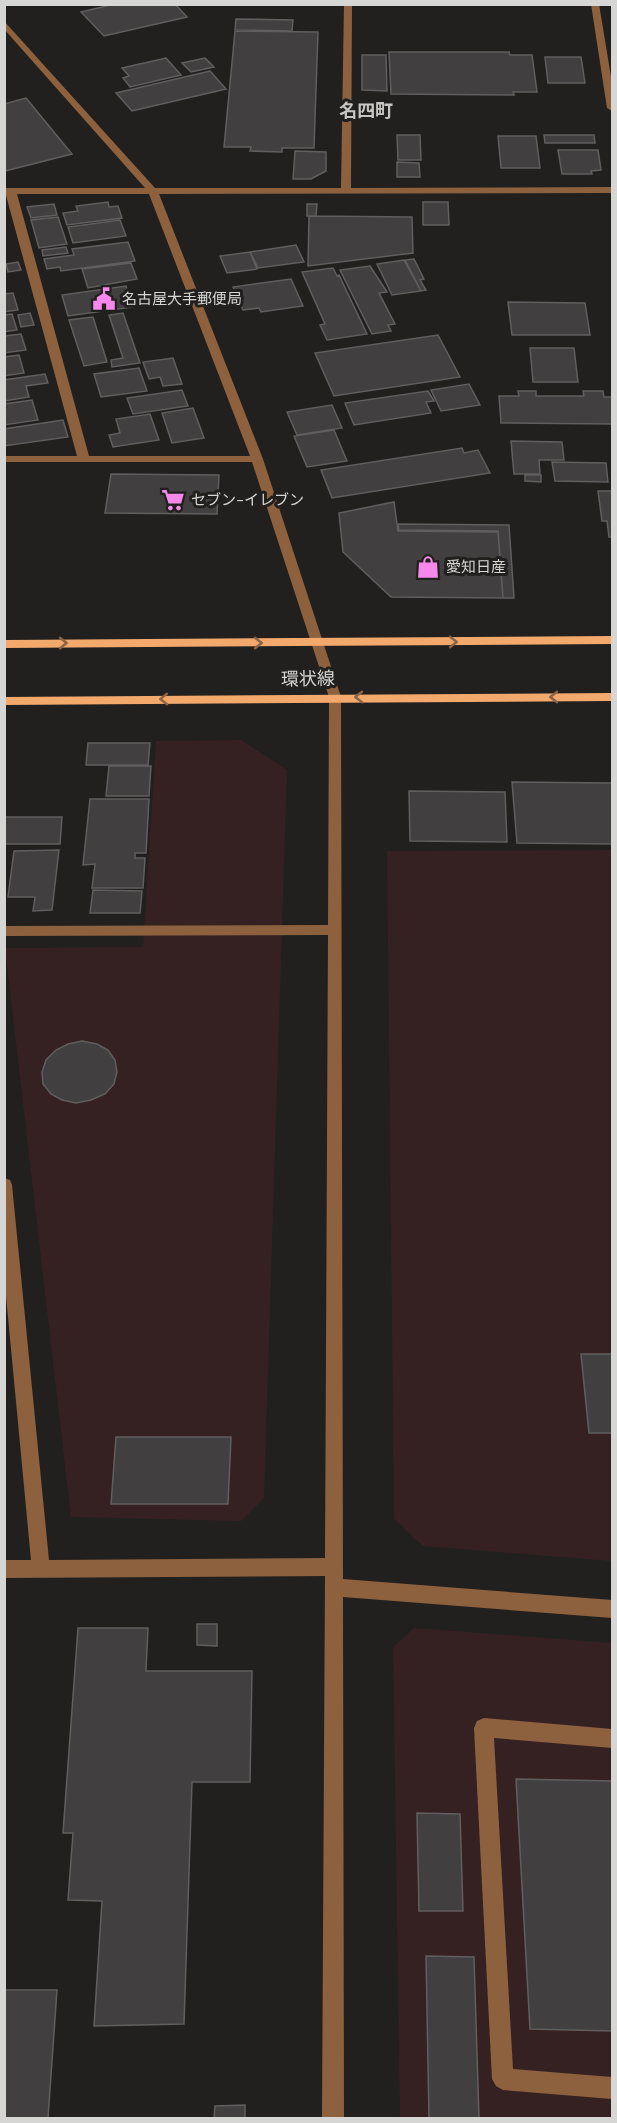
<svg xmlns="http://www.w3.org/2000/svg" width="617" height="2123" font-family="'DM Sans','Noto Sans JP',sans-serif">
<rect width="100%" height="100%" fill="#21201e"/>
<!-- industrial -->
<path fill="#352122" d="M241 740 287 770 264 1498 241 1521 71 1517 5 948 143 947 156 741Z
M612 850V1561L423 1546 394 1519 387 851Z
M414 1628 612 1643V2118H400L393 1647Z"/>
<!-- building -->
<path fill="#423f40" stroke="#615e5f" stroke-width="1.5" d="M115 4H175L187 17 104 36 81 12Z
M236 19 293 20 292 31 235 30Z
M235 31 318 32 314 148H282V152L250 151 251 147H224Z
M389 52H509L510 55H532L537 92H513L514 95 391 94Z
M362 55H386L387 91 362 90Z
M545 57H581L585 83H548Z
M166 58 181 75 130 87 123 78 129 76 122 68Z
M205 58 214 67 191 72 182 63Z
M210 71 226 89 132 111 116 93Z
M26 98 72 154 5 171 4 104Z
M397 135H420L421 160H398Z
M544 135H594L595 143H545Z
M498 136H536L540 168H501Z
M558 150H598L601 170 591 171 592 174H562Z
M295 151 326 152V171L311 179H293Z
M397 162 419 163 420 177H397Z
M108 202 109 207 118 206 122 218 67 225 63 213 78 211 76 206Z
M423 202H448L449 225H423Z
M54 204 57 215 31 218 27 207Z
M307 204H317L316 216H307Z
M309 216 412 217 413 253 308 266Z
M58 217 67 244 39 248 31 220Z
M120 220 126 236 73 243 68 227Z
M128 242 135 261 61 271 60 267 47 269 44 259 74 255 72 249Z
M296 245 304 262 258 268 250 252Z
M66 247 68 253 43 256 42 250Z
M250 252 257 269 227 273 220 256Z
M414 259 424 279 420 280 426 290 421 291 405 260Z
M404 260 421 291 392 295 377 264Z
M18 262 21 270 8 272 6 264Z
M131 263 137 279 88 288 82 269Z
M370 266 387 292 379 293 395 324 388 325 391 331 372 334 340 270Z
M333 268 337 276 339 275 367 334 327 340 320 325 325 324 302 272Z
M291 279 303 306 261 312 259 308 243 310 233 287Z
M126 286 133 307 68 316 62 295Z
M13 293 18 310 4 312V294Z
M508 302 585 303 590 335H512Z
M30 313 34 325 21 327 18 315Z
M123 313 140 363 112 367 111 360 123 358 109 315Z
M12 314 17 330 4 332V315Z
M93 317 107 362 84 366 69 320Z
M21 334 26 350 4 353V336Z
M438 335 460 377 334 396 315 353Z
M530 348H574L578 382H533Z
M19 355 24 373 4 376V357Z
M173 358 182 384 163 386 160 377 149 379 143 362Z
M139 368 147 391 101 397 94 374Z
M45 374 48 383 26 386 29 397 4 401V380Z
M469 384 480 405 441 411 431 390Z
M182 390 188 406 133 414 127 398Z
M428 391 434 401 426 402 431 413 354 425 345 403Z
M518 391H536V396H584L583 391H603L604 397H612V424L501 423 499 396H519Z
M32 400 38 420 4 425V404Z
M332 405 342 428 297 435 287 412Z
M193 408 204 438 172 443 162 413Z
M150 414 159 440 113 447 109 435 120 433 116 419Z
M63 420 68 437 4 446V429Z
M334 430 347 461 307 467 294 436Z
M511 441 562 442 564 460H539L540 474H514Z
M462 448 464 453 478 450 490 473 332 498 321 470Z
M552 462 606 463 608 482 555 481Z
M111 474 219 475 217 514 105 513Z
M525 475H541V482L525 481Z
M598 491H612V537H609L607 521H602Z
M394 502 398 531 498 532 503 598 391 597 343 552 339 513Z
M398 524 509 525 514 598H503L498 531 399 530Z
M88 743H150L148 765H86Z
M109 766H151L149 796H106Z
M512 782 612 783V844L517 843Z
M409 791 505 792 507 842 410 841Z
M90 799H149L146 853H135V858H145L143 888H92L95 864 83 865Z
M5 817H62L60 844H4Z
M59 850 52 910 33 911 35 897H8L14 851Z
M93 890 142 891 140 913H90Z
M82 1041 97 1044 108 1050 115 1060 117 1072 114 1084 105 1094 91 1100 76 1103 62 1100 51 1094 43 1084 42 1072 46 1060 56 1050 68 1044Z
M581 1354H612V1433H589Z
M116 1437H231L228 1504H111Z
M197 1624H217V1646L197 1645Z
M78 1628H148L146 1671H252L250 1782H192L184 2024 94 2026 102 1901 68 1900 73 1833H63Z
M516 1779 612 1781V2031L530 2029Z
M417 1813 460 1814 463 1911H419Z
M426 1956 474 1957 479 2118H429Z
M4 1990H57L48 2118H4Z
M245 2105V2118H214L215 2106Z"/>
<g fill="none" stroke-linecap="round" stroke-linejoin="round">
<!-- minor -->
<path fill="#8e613e" fill-rule="evenodd" d="M344 4H352L351 188 612 187V193L159 194 263 459 341 697 343 1579 612 1600V1618L343 1597 344 2118H322L325 1576 4 1578V1560H31L4 1275V1178L10 1180 12 1185 49 1560 325 1558 328 935 4 936V926L328 925 329 697 252 462H4V456H77L4 188H145L4 29V21L155 188H341ZM17 194H149L250 456H89Z
M591 4H599L612 83V111L607 108Z
M484 1718 612 1729V1748L494 1738 513 2069 612 2077V2099L503 2090 496 2086 492 2079 474 1728 477 1721Z"/>
<!-- major -->
<path fill="#f3a86c" fill-rule="evenodd" d="M612 636V644L4 648V640Z
M612 693V701L4 705V697Z"/>
</g>
<!-- one-way arrows -->
<defs><path id="oneway-chevron" d="M-2-3.5L2.5 0L-2 3.5" fill="none" stroke-width="1.6" stroke-linecap="round" stroke-linejoin="round" transform="scale(1.5)"/></defs>
<g stroke="#8a6445">
<use href="#oneway-chevron" transform="translate(453 642)"/>
<use href="#oneway-chevron" transform="translate(63 643)"/>
<use href="#oneway-chevron" transform="translate(258 643)"/>
<use href="#oneway-chevron" transform="translate(359 697) rotate(180)"/>
<use href="#oneway-chevron" transform="translate(554 697) rotate(180)"/>
<use href="#oneway-chevron" transform="translate(164 699) rotate(179)"/>
</g>
<!-- icons -->
<defs>
<g id="civic-bare" transform="scale(1.8)"><path d="M-.6-6.5H3V-4.5H.6V-3L4-1V1h2V6H-6V1h2V-1L-.6-3ZM-1.2 2.5V6h2.4V2.5Z" fill="#f688ec" stroke="#21201e" stroke-width="2.5" paint-order="stroke"/></g>
<g id="supermarket-bare" transform="scale(1.8)"><path d="M-6-5.5h2.5l.6 2H6L4.5 2H-2.5L-4.4-4H-6ZM-1.5 3.2a1.3 1.3 0 1 0 .1 0ZM3 3.2a1.3 1.3 0 1 0 .1 0Z" fill="#f688ec" stroke="#21201e" stroke-width="2.5" paint-order="stroke"/></g>
<g id="shop-bare" transform="scale(1.8)"><path d="M-5-2.5h2.3a2.7 3.5 0 0 1 5.4 0H5L5.5 6h-11ZM-1.5-2.5h3a1.5 2.3 0 0 0-3 0Z" fill="#f688ec" stroke="#21201e" stroke-width="2.5" paint-order="stroke"/></g>
</defs>
<g fill-rule="evenodd">
<use href="#civic-bare" x="104" y="299"/>
<use href="#supermarket-bare" x="173" y="500"/>
<use href="#shop-bare" x="428" y="567"/>
</g>
<g text-anchor="middle" dominant-baseline="central" stroke-width="6" stroke-linejoin="round" paint-order="stroke">
<!-- far-poi labels -->
<g font-size="15" fill="#d6d6d4" stroke="#21201e" text-anchor="start">
<text x="122" y="299">名古屋大手郵便局</text>
<text x="191" y="500">セブン-イレブン</text>
<text x="446" y="567">愛知日産</text>
</g>
<!-- far-quarter labels -->
<g font-size="18" font-weight="bold" fill="#c7c6c3" stroke="#21201e">
<text x="366" y="111">名四町</text>
</g>
<!-- street labels -->
<g font-size="18" fill="#d6d6d4" stroke="#21201e">
<text transform="translate(308 679) rotate(-1)">環状線</text>
</g>
</g>
<!-- border -->
<rect width="617" height="2123" fill="none" stroke="#d6d6d4" stroke-width="12"/>
</svg>
